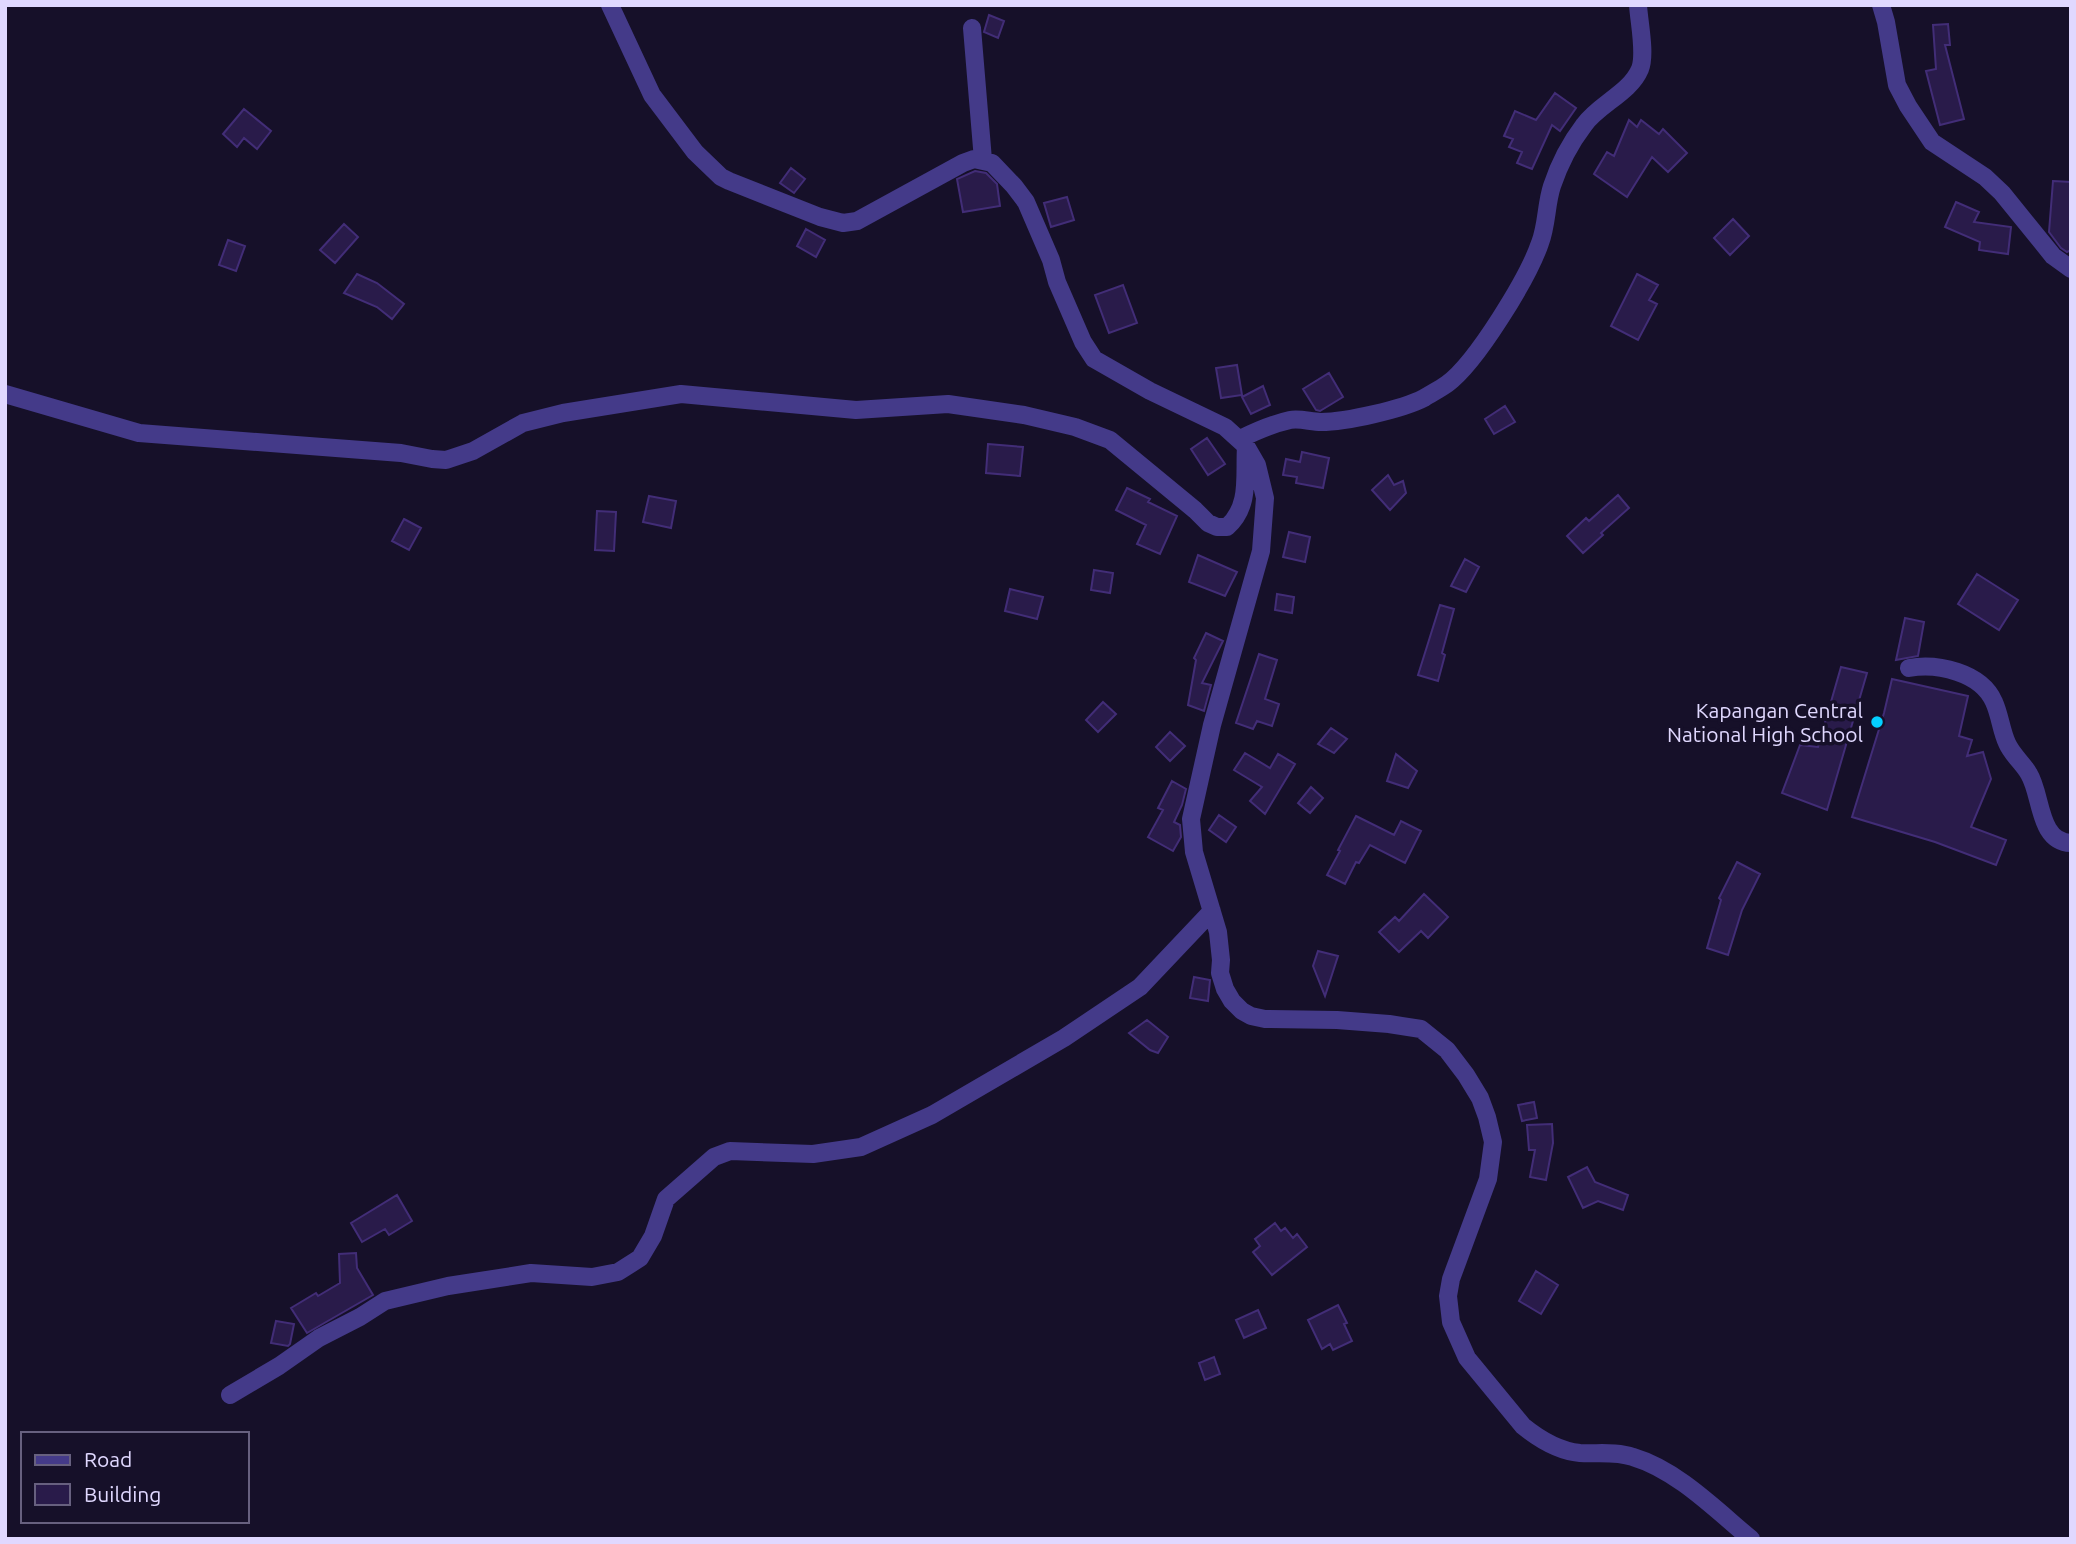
<svg xmlns="http://www.w3.org/2000/svg" width="2076" height="1544" font-family="Ubuntu,sans-serif">
<rect width="100%" height="100%" fill="#161029"/>
<!-- building -->
<path fill="#291b4a" stroke="#422d77" stroke-width="2" d="M989 15 1004 21 998 38 984 32Z
M1948 24 1950 45H1945L1964 119 1940 125 1926 71 1936 69 1933 25Z
M1555 93 1576 108 1560 131 1552 125 1532 169 1517 163 1522 152 1509 147 1513 139 1504 136 1515 111 1536 120Z
M244 109 271 131 257 149 244 138 237 147 223 134Z
M1629 120 1637 127 1641 120 1659 134 1663 129 1687 153 1668 172 1652 157 1627 197 1594 174 1607 152 1614 156Z
M791 168 805 179 794 193 780 183Z
M975 171 986 173 997 184 1000 206 963 212 957 179Z
M2053 181 2071 182V250L2067 252 2061 248 2049 232Z
M1067 197 1074 220 1051 227 1044 203Z
M1956 202 1979 212 1974 222 2011 227 2008 254 1979 250 1980 242 1945 227Z
M1733 219 1749 236 1730 255 1714 238Z
M344 224 358 237 335 263 320 250Z
M806 229 825 240 816 257 797 246Z
M228 240 245 246 236 271 219 265Z
M357 274 377 283 404 304 392 319 377 307 344 293Z
M1637 274 1658 285 1649 300 1657 304 1638 340 1611 326Z
M1123 285 1137 323 1109 333 1095 295Z
M1237 365 1242 395 1221 398 1216 368Z
M1329 373 1343 397 1320 411 1316 410 1303 389Z
M1263 386 1270 405 1251 414 1242 397Z
M1505 406 1515 422 1494 434 1485 419Z
M1207 438 1225 464 1208 475 1191 449Z
M988 444 1023 447 1020 476 986 473Z
M1302 452 1329 458 1323 488 1296 483 1297 477 1283 475 1286 459 1300 462Z
M1388 475 1394 485 1403 481 1406 493 1390 510 1372 490Z
M1127 488 1150 499 1148 502 1177 516 1160 554 1137 544 1146 525 1116 510Z
M1618 495 1629 508 1601 533 1603 535 1583 553 1567 536 1586 518 1589 521Z
M649 496 676 501 671 528 643 522Z
M597 511 616 512 614 551 595 550Z
M404 519 421 528 409 550 392 541Z
M1289 532 1310 537 1305 562 1283 557Z
M1198 555 1237 572 1225 596 1189 582Z
M1465 559 1479 567 1466 592 1451 586Z
M1094 570 1113 573 1110 593 1091 590Z
M1977 574 2018 600 1999 630 1958 604Z
M1010 589 1043 597 1037 619 1005 611Z
M1277 594 1294 597 1292 613 1275 610Z
M1440 605 1454 609 1442 653 1445 655 1438 681 1418 675Z
M1905 618 1924 622 1918 656 1896 660Z
M1206 633 1223 641 1202 683 1211 685 1204 711 1188 705 1196 660 1194 658Z
M1259 654 1277 660 1265 699 1279 704 1272 726 1257 721 1253 729 1236 723Z
M1841 667 1867 673 1827 810 1782 793 1800 745 1818 747Z
M1892 679 1968 696 1959 736 1972 740 1967 756 1983 752 1991 779 1971 827 2006 840 1996 865 1935 842 1852 817 1884 713Z
M1103 702 1116 714 1098 732 1086 720Z
M1331 728 1347 739 1334 753 1318 744Z
M1170 732 1185 746 1170 761 1156 747Z
M1245 753 1270 768 1278 754 1295 764 1265 814 1250 801 1262 787 1234 770Z
M1396 754 1417 771 1408 788 1387 781Z
M1172 781 1186 789 1182 805 1174 822 1180 825 1181 837 1173 851 1148 837 1163 810 1158 808Z
M1311 787 1323 798 1310 813 1298 803Z
M1219 815 1236 827 1226 842 1209 830Z
M1356 816 1394 835 1401 821 1421 831 1405 863 1370 845 1359 863 1356 862 1345 884 1327 875 1340 851 1338 850Z
M1737 862 1760 874 1742 910 1728 955 1707 948 1721 900 1719 898Z
M1424 894 1448 917 1428 938 1421 931 1399 952 1379 932 1395 917 1399 921Z
M1318 951 1338 956 1325 996 1313 966Z
M1194 977 1210 980 1208 1001 1190 998Z
M1147 1020 1168 1037 1158 1053 1150 1050 1129 1033Z
M1534 1102 1537 1118 1522 1121 1518 1105Z
M1552 1124 1553 1143 1546 1180 1530 1177 1535 1150H1529L1527 1125Z
M1587 1167 1595 1182 1628 1195 1623 1210 1598 1201 1583 1208 1568 1177Z
M397 1195 412 1221 389 1235 385 1229 362 1242 351 1223Z
M1275 1223 1281 1231 1285 1228 1293 1238 1297 1234 1307 1247 1272 1275 1253 1252 1260 1246 1255 1239Z
M356 1253 357 1268 373 1295 307 1333 291 1308 316 1293 318 1296 340 1283 339 1254Z
M1536 1271 1558 1285 1541 1314 1519 1301Z
M1338 1305 1347 1323 1344 1324 1352 1341 1333 1350 1330 1344 1322 1349 1308 1320Z
M1258 1310 1266 1328 1244 1338 1236 1320Z
M276 1321 294 1324 290 1344 288 1346 271 1343Z
M1214 1357 1220 1374 1205 1380 1199 1363Z"/>
<g fill="none" stroke-linecap="round" stroke-linejoin="round">
<!-- minor -->
<path stroke="#443a89" stroke-width="18" d="M610 5 652 95 695 152 721 177 729 181 820 217 843 223 857 221 963 163 974 159 992 163 1014 186 1026 202 1051 260 1057 282 1083 342 1094 359 1150 391 1225 427 1246 446 1257 465 1265 498 1261 551 1212 725 1191 819 1194 852 1218 932 1221 960 1220 973 1225 989 1232 1001 1242 1011 1251 1016 1265 1019 1337 1020 1389 1024 1421 1029 1447 1050 1466 1075 1480 1098 1487 1117 1493 1142 1488 1179 1451 1279 1448 1296 1451 1322 1467 1358 1523 1426C1539 1439 1559 1451 1580 1453 1597 1454 1616 1451 1633 1457 1677 1470 1716 1510 1751 1539
M1881 5 1886 22 1897 85 1908 106 1932 142 1985 177 2002 193 2053 256 2071 269
M972 28 983 160
M5 394 139 433 401 453 432 459 446 460 473 451 523 423 563 413 681 394 856 410 948 404 1024 415 1075 427 1110 440 1195 510 1208 523 1217 527H1227C1251 506 1244 475 1246 446
M1240 439C1256 431 1272 424 1290 420 1300 418 1311 422 1321 422 1346 422 1403 409 1424 398 1432 393 1440 389 1447 384 1476 363 1528 278 1540 243 1547 225 1546 204 1552 186 1559 165 1571 142 1584 125 1599 104 1630 93 1640 69 1646 54 1639 22 1638 5
M1909 668C1937 663 1981 672 1994 702 2000 715 2001 730 2007 743 2012 755 2023 763 2029 774 2042 795 2038 842 2071 843
M230 1395 279 1366 319 1338 360 1317 385 1301 448 1286 531 1273 592 1277 618 1272 640 1258 653 1236 666 1199 714 1157 730 1151 813 1154 861 1147 932 1115 1064 1038 1140 987 1212 911"/>
</g>
<!-- markers -->
<circle fill="#04cfff" stroke="#161029" stroke-width="2.5" cx="1877" cy="722" r="7"/>
<g text-anchor="middle" dominant-baseline="central" stroke-width="7" stroke-linejoin="round" paint-order="stroke">
<!-- poi labels -->
<g font-size="21" fill="#e0d8ff" stroke="#161029" text-anchor="end">
<text x="1863" y="710">Kapangan Central<tspan x="1863" dy="24">National High School</tspan></text>
</g>
</g>
<!-- border -->
<rect width="2076" height="1544" fill="none" stroke="#e0d8ff" stroke-width="14"/>
<!-- legend -->
<rect x="21" y="1432" width="228" height="91" fill="#161029" stroke="#67607f" stroke-width="2"/>
<rect x="35" y="1455" width="35" height="10" fill="#443a89" stroke="#67607f" stroke-width="2"/>
<text x="84" y="1467" font-size="21" fill="#e0d8ff">Road</text>
<rect x="35" y="1484" width="35" height="21" fill="#291b4a" stroke="#67607f" stroke-width="2"/>
<text x="84" y="1502" font-size="21" fill="#e0d8ff">Building</text>
</svg>
